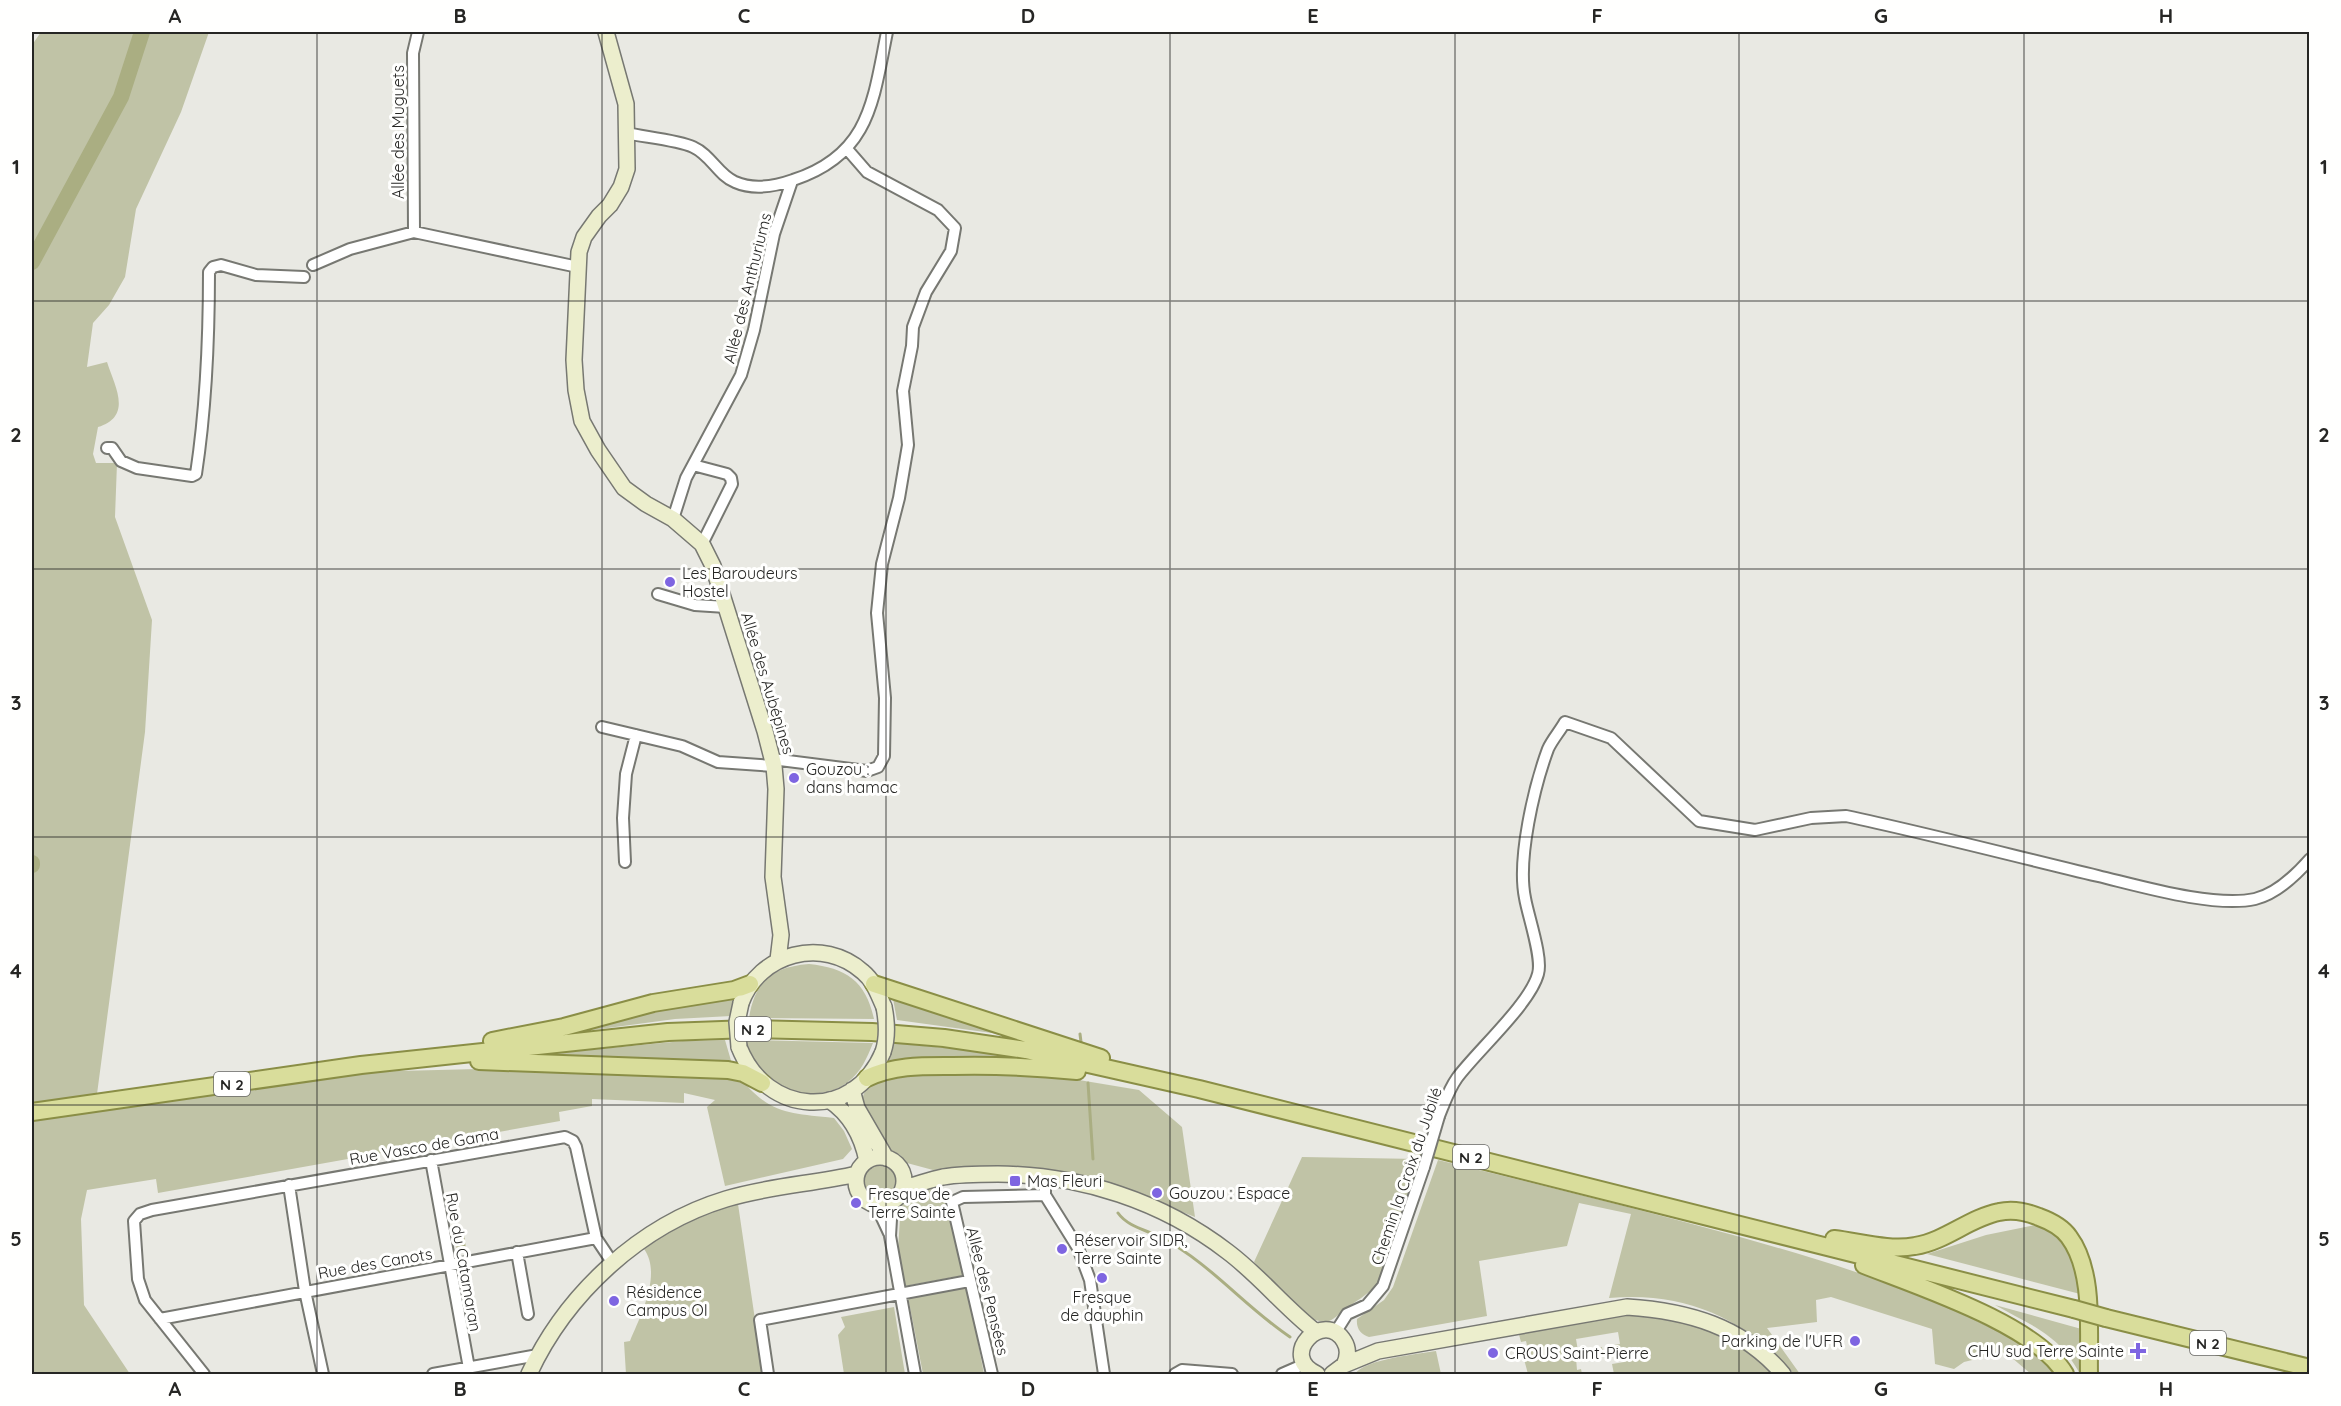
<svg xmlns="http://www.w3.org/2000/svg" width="2341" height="1406" font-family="Quicksand,sans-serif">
<rect width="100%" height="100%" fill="#e9e9e3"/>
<!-- green -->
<path fill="#c0c3a6" d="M41 32H209L181 112 136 209 125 277 109 305 93 323 87 367 107 362C115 387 133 416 98 427L93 454 96 463H117L115 517 152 620 145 732 97 1094 358 1072 478 1069 741 1079C771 1115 791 1113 834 1118L844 1131 852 1149 843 1159 725 1186 707 1107 715 1100 684 1093V1103L592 1099V1106L559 1112 560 1121 158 1193 156 1179 87 1190 81 1219 84 1305 130 1374H32V45Z
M809 964C846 968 866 981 874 1019L749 1018C755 981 772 967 809 964Z
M737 992 731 1016 675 1019 563 1034 676 1002Z
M893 999 999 1034 897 1020Z
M725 1040 732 1064 527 1056 683 1041Z
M747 1040 873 1043C867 1058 861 1072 848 1082 812 1109 752 1086 747 1040Z
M893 1043 967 1050 1031 1060 914 1059 884 1064Z
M897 1072 986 1073 1061 1077 1139 1090 1182 1127 1195 1217 1118 1187 945 1169 933 1170 907 1163 900 1155 888 1149 862 1104C862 1084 881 1077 897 1072Z
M1302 1157 1419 1159 1380 1280C1370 1293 1361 1298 1348 1307 1342 1311 1335 1319 1329 1321 1304 1328 1269 1279 1254 1262Z
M1438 1160C1537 1184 1635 1208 1733 1235 1815 1258 1896 1282 1973 1319 2003 1334 2035 1346 2054 1374H2031L2005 1352 1964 1362 1954 1369 1935 1364 1932 1329 1831 1297 1816 1300 1817 1322 1767 1328 1800 1374H1794C1745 1318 1684 1291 1609 1298L1631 1214 1579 1203 1567 1246 1479 1261 1487 1316 1369 1337C1361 1334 1356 1329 1357 1319L1384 1300 1393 1287Z
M861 1182a19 19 0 1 1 38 0a19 19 0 1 1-38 0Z
M939 1188 944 1189 965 1275 905 1286 898 1249 901 1204 919 1191Z
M738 1204 763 1374H626L624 1342 630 1341C641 1315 662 1274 644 1249 672 1228 705 1213 738 1204Z
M2035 1225H2048L2066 1237 2084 1295 1927 1254 1986 1235Z
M967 1286 984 1374H923L908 1297Z
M1995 1305 2085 1330 2083 1374H2080C2059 1334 2032 1326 1995 1305Z
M894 1307 905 1374H844L838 1335 845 1327 841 1317Z
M1627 1312C1659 1315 1693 1321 1722 1334 1740 1343 1759 1360 1772 1374H1614L1612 1364 1624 1362 1622 1351 1609 1353 1608 1346 1620 1344 1618 1332 1576 1339 1578 1351 1602 1347 1603 1353 1576 1358 1577 1370 1581 1369 1582 1374H1528L1522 1352 1528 1350 1526 1341 1521 1342 1518 1331Z
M1436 1351 1441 1374H1355C1365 1359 1418 1354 1436 1351Z"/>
<!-- water -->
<path fill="#aaae82" d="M464 1233 466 1250 457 1251 455 1234Z"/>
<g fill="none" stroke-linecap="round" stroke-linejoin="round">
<!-- stream -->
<path stroke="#aaae82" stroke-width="3" d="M1080 1034 1081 1042
M1088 1083 1093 1159
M1118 1213C1128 1227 1147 1230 1162 1238 1210 1263 1245 1307 1290 1337"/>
<!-- river -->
<path stroke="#aaae82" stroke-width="16" d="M32 262 121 97 142 32
M32 863V865"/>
<!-- street casing -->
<g stroke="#777872" stroke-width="14">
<path id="street" d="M626 133C644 137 678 140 693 147 711 155 718 175 735 182 753 190 776 186 793 180 870 155 873 101 887 32
M414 232 413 53 418 32
M313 265 350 249 414 232 578 267
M107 448H112L121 461 137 468 192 476 196 474C206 408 209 339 209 272L213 267 221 265 256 275 304 277
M693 465 727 474 731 478 732 484 702 544
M673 519 686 478 741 375 754 330 774 234 792 181
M658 594 695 605 726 607
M602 727 682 746 718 762 774 766
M772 759 867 771 878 767 884 756 885 698 877 613 882 564 899 498 908 445 903 391 912 346 913 327 926 292 951 251 955 228 938 210 867 172 847 149
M625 862 623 818 626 774 636 735
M1439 1116C1444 1104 1449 1089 1457 1078 1477 1051 1530 1004 1538 974 1543 958 1528 916 1525 898 1517 859 1534 787 1548 749 1552 740 1560 731 1565 722L1611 738 1699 821 1755 830 1811 818 1846 816C1930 834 2014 856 2098 876 2140 886 2214 908 2255 899 2276 894 2296 875 2310 859
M431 1160 469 1368
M1045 1176V1195L1078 1248 1090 1280 1104 1374
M289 1185 305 1291 323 1374
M892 1202 890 1236 915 1374
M876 1205 889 1233
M517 1252 528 1314
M160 1319 596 1238
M1335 1333 1347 1314 1367 1305 1383 1286 1424 1167
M204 1374 145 1300 138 1279 134 1221 140 1214 152 1210 565 1137 573 1141 576 1147 596 1238 612 1262
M433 1374 538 1355
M768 1374 760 1320 969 1281
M992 1374 952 1202 963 1197 1045 1195
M1175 1374 1182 1370 1232 1374
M1282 1374 1305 1364"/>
</g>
<!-- secondary casing -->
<g stroke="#777872" stroke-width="18">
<path id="secondary" d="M606 32 626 104 627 169 621 187 610 205 599 216 584 237 579 252 574 360 576 390 582 421 598 450 624 488 646 504 673 519 702 544 713 566 726 607 765 731 774 766 776 789 773 877 781 935 778 960
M741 1003C759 953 823 936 863 972 874 981 878 994 884 1007
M739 1047C766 1116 853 1123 883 1052
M852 1090 857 1108 886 1158
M829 1100C850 1114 862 1136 867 1161
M856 1181a24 24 0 1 1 48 0a24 24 0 1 1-48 0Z
M903 1188C916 1185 929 1180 943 1177 960 1174 980 1174 998 1174 1081 1175 1162 1201 1228 1252 1260 1276 1284 1307 1316 1332
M1344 1365 1378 1351 1627 1307C1688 1311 1742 1326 1783 1374
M529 1374C566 1294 640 1225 726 1199 768 1186 813 1184 857 1174
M1317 1374C1277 1356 1324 1308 1344 1341 1349 1349 1348 1357 1344 1365L1332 1374"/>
</g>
<!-- primary casing -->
<g stroke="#8a8e46" stroke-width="20">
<path id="primary" d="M874 984 1101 1058
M492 1041 564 1027 653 1003 734 990 750 984
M479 1061 728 1070 743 1073 762 1083
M867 1078C895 1065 923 1066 953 1066 994 1065 1036 1067 1077 1071
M32 1112 361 1065 668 1032 749 1029 872 1032 944 1038 1026 1050 1199 1089 2074 1309
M1834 1239C1860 1242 1889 1251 1915 1246 1946 1241 1969 1218 1999 1212 2012 1209 2027 1212 2039 1217 2050 1221 2062 1227 2069 1237 2095 1272 2088 1332 2089 1374
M1864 1265C1917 1286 2037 1325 2065 1374
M2106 1318 2310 1368"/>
</g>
<!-- street -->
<use href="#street" stroke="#fff" stroke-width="10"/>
<!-- secondary -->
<use href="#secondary" stroke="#eceecd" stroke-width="15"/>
<!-- primary -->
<use href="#primary" stroke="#d9dd9b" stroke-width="16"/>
<!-- street-bridge casing -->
<g stroke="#777872" stroke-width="14" stroke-linecap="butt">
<path id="street-bridge" d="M1424 1167 1439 1116"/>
</g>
<!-- secondary-bridge casing -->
<g stroke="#777872" stroke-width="18" stroke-linecap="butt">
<path id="secondary-bridge" d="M739 1047 737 1022 741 1003
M883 1052C888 1037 887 1022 884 1007"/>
</g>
<!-- primary-bridge casing -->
<g stroke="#8a8e46" stroke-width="20" stroke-linecap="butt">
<path id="primary-bridge" d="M2074 1309 2106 1318"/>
</g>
<!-- street-bridge -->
<use href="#street-bridge" stroke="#fff" stroke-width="10"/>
<!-- secondary-bridge -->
<use href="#secondary-bridge" stroke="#eceecd" stroke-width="15"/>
<!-- primary-bridge -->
<use href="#primary-bridge" stroke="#d9dd9b" stroke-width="16"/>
</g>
<!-- grid -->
<path fill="none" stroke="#262624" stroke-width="1.5" stroke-opacity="0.55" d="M317 32V1374M602 32V1374M886 32V1374M1170 32V1374M1455 32V1374M1739 32V1374M2024 32V1374M32 301H2310M32 569H2310M32 837H2310M32 1105H2310"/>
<!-- markers -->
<g fill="#7e65e1" stroke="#fffffe" stroke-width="2">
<circle cx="670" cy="582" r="6"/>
<circle cx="794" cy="778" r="6"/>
<rect x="1009" y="1175" width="12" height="12" rx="3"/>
<circle cx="1157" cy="1193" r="6"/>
<circle cx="856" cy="1203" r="6"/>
<circle cx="1062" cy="1249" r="6"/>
<circle cx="1102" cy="1278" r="6"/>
<circle cx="614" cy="1301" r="6"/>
<circle cx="1855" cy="1341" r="6"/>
<path d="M2135 1342h6v6h6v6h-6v6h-6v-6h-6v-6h6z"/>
<circle cx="1493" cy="1353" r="6"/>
</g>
<g text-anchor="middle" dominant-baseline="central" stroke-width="6" stroke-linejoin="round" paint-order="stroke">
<!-- shield labels -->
<g fill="#fffffe" stroke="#676765" stroke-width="1.5">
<rect x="735" y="1017" width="36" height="24" rx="4.5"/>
<rect x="214" y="1072" width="36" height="24" rx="4.5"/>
<rect x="1453" y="1145" width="36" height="24" rx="4.5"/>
<rect x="2190" y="1331" width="36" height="24" rx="4.5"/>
</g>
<g font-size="15" font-weight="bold" fill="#262624">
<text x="753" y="1029">N 2</text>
<text x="232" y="1084">N 2</text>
<text x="1471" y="1157">N 2</text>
<text x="2208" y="1343">N 2</text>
</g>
<!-- street labels -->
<g font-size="16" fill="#262624" stroke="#fffffe">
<text transform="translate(398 132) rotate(-90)">Allée des Muguets</text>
<text transform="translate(747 288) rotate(-76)">Allée des Anthuriums</text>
<text transform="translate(768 683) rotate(73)">Allée des Aubépines</text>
<text transform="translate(424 1146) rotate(-10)">Rue Vasco de Gama</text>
<text transform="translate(1406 1176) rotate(-71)">Chemin la Croix du Jubilé</text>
<text transform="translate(464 1262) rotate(80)">Rue du Catamaran</text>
<text transform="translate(375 1263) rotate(-10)">Rue des Canots</text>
<text transform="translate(988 1291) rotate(76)">Allée des Pensées</text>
</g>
<!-- poi labels -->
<g font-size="16" fill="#262624" stroke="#fffffe" text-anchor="start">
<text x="682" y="573">Les Baroudeurs<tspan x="682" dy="18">Hostel</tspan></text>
<text x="806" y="769">Gouzou :<tspan x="806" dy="18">dans hamac</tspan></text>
<text x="1027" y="1181">Mas Fleuri</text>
<text x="1169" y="1193">Gouzou : Espace</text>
<text x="868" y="1194">Fresque de<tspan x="868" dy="18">Terre Sainte</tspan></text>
<text x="1074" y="1240">Réservoir SIDR,<tspan x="1074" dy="18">Terre Sainte</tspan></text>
<text x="626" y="1292">Résidence<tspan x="626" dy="18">Campus OI</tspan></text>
<text x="1102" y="1297" text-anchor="middle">Fresque<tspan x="1102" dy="18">de dauphin</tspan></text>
<text x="1843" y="1341" text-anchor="end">Parking de l'UFR</text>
<text x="2124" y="1351" text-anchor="end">CHU sud Terre Sainte</text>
<text x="1505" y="1353">CROUS Saint-Pierre</text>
</g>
</g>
<!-- border -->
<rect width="2341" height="1406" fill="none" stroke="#fffffe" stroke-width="66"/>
<rect x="33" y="33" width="2275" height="1340" fill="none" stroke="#262624" stroke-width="2"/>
<g font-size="20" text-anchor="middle" font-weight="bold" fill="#262624">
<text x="175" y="23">A</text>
<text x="460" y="23">B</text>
<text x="744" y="23">C</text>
<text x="1028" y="23">D</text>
<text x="1313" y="23">E</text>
<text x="1597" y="23">F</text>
<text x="1881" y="23">G</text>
<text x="2166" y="23">H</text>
<text x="16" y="174">1</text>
<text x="2324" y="174">1</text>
<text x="16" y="442">2</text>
<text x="2324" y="442">2</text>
<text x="16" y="710">3</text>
<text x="2324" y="710">3</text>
<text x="16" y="978">4</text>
<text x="2324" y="978">4</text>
<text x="16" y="1246">5</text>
<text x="2324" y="1246">5</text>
<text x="175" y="1396">A</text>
<text x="460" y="1396">B</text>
<text x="744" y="1396">C</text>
<text x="1028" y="1396">D</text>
<text x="1313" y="1396">E</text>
<text x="1597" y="1396">F</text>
<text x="1881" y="1396">G</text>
<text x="2166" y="1396">H</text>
</g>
</svg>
